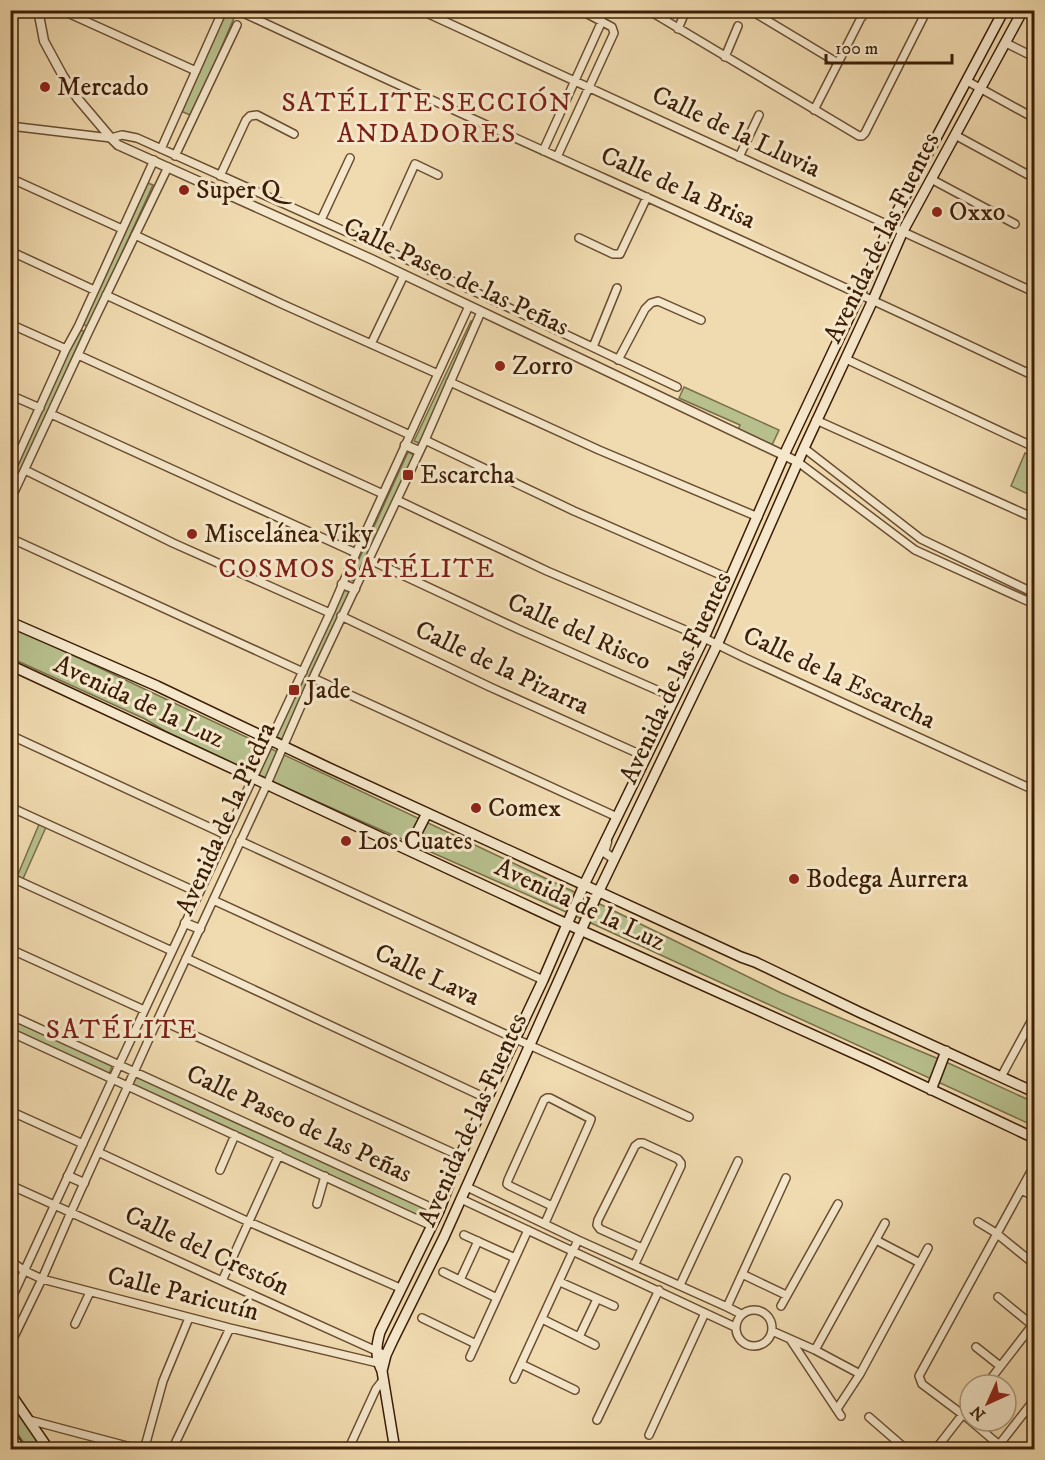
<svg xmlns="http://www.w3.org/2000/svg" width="1045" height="1460" font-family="'IM FELL DW Pica',serif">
<rect width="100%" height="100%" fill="#f0daaf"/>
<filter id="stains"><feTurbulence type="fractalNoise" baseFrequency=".00333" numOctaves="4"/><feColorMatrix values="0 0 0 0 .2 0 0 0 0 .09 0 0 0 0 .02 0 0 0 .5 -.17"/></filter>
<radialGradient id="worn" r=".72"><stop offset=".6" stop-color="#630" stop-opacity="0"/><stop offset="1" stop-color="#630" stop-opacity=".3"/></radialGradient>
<!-- green -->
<path fill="#b7c08d" stroke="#7a6f4a" stroke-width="1.5" d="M224 13 234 18 192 116 181 111Z
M148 183 153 185 88 327 83 324Z
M471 321 474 322 421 444 414 441Z
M79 330 84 331 11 492V476Z
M684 387 779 430 772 445 738 430 740 425 679 398Z
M408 452 414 455 355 582 350 579Z
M1025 453 1034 457V484L1030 495 1011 486Z
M344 585 354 589 284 740 274 736Z
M11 626 604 906 781 993 946 1062 1031 1101 1034 1104V1126L593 924 282 786 165 731 145 719 11 658Z
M40 822 47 825 22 881 16 879Z
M11 1017 113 1064 109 1074 11 1030Z
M135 1073 434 1211 428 1222 129 1085Z
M10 1403H11L43 1449H28L11 1424Z"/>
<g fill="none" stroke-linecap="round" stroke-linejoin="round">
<!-- minor casing -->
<g stroke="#694d30" stroke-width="10">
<path id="minor" d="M61 10 196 71
M237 10C502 135 771 250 1034 376
M420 10 1034 292
M648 10 859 136H862L865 133 927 10
M750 10 838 63
M851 10 862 17
M678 29 686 10
M1006 43 1034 57
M725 57 738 26
M967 81 1034 118
M814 110 865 10
M10 126 111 138 122 135 137 138 378 246 677 387
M955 135 1034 178
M161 149 223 10
M543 151 602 21
M175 156 237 25
M557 157 614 33 612 27 580 10
M739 157 759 115
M220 176 246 120 250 116 257 115 294 134
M10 178 122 229
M931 179 1015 224
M321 220 350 158
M135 235 282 304 438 374
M579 238 613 254H620L647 197
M378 246 415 164 438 175
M10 251 94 290
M106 295 410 435
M10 324 66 349
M371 344 404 275
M593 347 617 288
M78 355 383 494
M846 359 1034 447
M618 360 645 309 651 303 658 301 701 320
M450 382 599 450 758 517
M10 395 40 408
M51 414 356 553
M816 420 1034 518
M425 440 574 511 730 579
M804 448 921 539 1034 593
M798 462 915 550 1034 604
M25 470 173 543 330 613
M10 473 66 349 78 327 154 160
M397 500 547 571 704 638 745 658 1034 790
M10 501 89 331 168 167
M10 538 303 672
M368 559 518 629 675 698
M341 616 490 687 646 757
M313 678 617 817
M10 735 226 835
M10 807 199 893
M240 841 543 980
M10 877 172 951
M213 900 529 1045 689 1117
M10 949 144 1010
M186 958 488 1099
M10 1015 439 1211
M158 1019 460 1156
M10 1032 432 1226
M1001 1077 1034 1016
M10 1111 83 1144
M98 1152 249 1222 400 1288
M220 1170 235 1135
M10 1185 381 1353
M467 1187 578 1240 727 1307 741 1314
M1021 1190 1034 1196
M461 1199 735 1327
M317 1204 325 1176
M978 1222 996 1233 1034 1264
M545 1223 590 1122 591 1119 550 1098H547L544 1100 508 1180 507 1184 510 1186 552 1206
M464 1235 515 1258
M876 1240 920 1263
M10 1261 25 1271 42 1279 230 1328 382 1364
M635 1264 681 1166V1163L678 1159 643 1143H639L635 1146 598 1220 597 1225 600 1229 642 1248
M443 1272 497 1298
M742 1274 786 1295
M460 1280 478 1241
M222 1281 279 1155
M560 1282 614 1306
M680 1285 738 1161
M998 1297 1032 1325
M10 1302 119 1065 330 613 356 553 469 306
M781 1306 838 1204
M727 1307 786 1178
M736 1328a18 18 0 1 1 36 0a18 18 0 1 1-36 0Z
M422 1318 476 1344
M542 1319 595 1345
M75 1324 90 1292
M772 1331 815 1350 860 1374
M579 1337 597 1299
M790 1339 841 1416
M10 1345 42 1279 71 1212 158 1019 267 784 313 678 425 440 481 312
M976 1347 1000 1366
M815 1350 885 1223
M470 1357 528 1230
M521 1364 575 1390
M514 1379 578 1240
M986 1385 1034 1323
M837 1409 860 1374 928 1248
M869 1417 907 1450
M29 1420 142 1450
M597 1420 659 1290
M970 1420 922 1384 919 1376 1034 1166
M971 1421 1005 1450
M649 1435 705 1313
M144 1450 163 1381 189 1318
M172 1450 230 1328
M348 1450 376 1389 383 1380
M935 1450 970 1405
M995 1450 1034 1400"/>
</g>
<!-- tertiary casing -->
<g stroke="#694d30" stroke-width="11">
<path id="tertiary" d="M38 10 44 41 63 76 78 99 111 138 118 145 371 259 798 462
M405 445 419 451
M342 584 355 589
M607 842 604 852 614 859
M185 923 200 929
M68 1176 84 1183"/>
</g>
<!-- secondary casing -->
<g stroke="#3c1e06" stroke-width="12">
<path id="secondary" d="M10 622 157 686 327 767 741 957 755 962 859 1012 1034 1092
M10 665 567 924 873 1062 1034 1138
M408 850 427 813
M931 1090 946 1051
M382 1371 386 1355 393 1340 444 1237 596 897 717 645 804 448 873 300 903 231 1023 10
M10 1393 49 1450
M10 1434 21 1450
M395 1450 382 1371C375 1357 376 1346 380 1332L439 1211 460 1156 543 980 584 885 704 638 784 455 860 294 890 225 1004 10"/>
</g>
<!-- minor -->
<use href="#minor" stroke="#f5e7cb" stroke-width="7"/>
<!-- tertiary -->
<use href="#tertiary" stroke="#f5e7cb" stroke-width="8"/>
<!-- secondary -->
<use href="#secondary" stroke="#f5e7cb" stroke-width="9"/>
</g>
<!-- markers -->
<g fill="#8f2418" stroke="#f5e7cb" stroke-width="2">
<circle cx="45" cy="87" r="6"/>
<circle cx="184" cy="190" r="6"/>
<circle cx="937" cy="212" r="6"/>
<circle cx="500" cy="366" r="6"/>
<rect x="402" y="469" width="12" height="12" rx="3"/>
<circle cx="192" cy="534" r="6"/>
<rect x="288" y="684" width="12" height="12" rx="3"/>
<circle cx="476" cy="808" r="6"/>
<circle cx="346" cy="841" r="6"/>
<circle cx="794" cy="879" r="6"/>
</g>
<g text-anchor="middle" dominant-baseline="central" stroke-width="6" stroke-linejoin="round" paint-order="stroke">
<!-- poi labels -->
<g font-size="26" fill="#3c1e06" stroke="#f5e7cb" text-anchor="start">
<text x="57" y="87">Mercado</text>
<text x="196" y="190">Super Q</text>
<text x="949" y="212">Oxxo</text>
<text x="512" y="366">Zorro</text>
<text x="420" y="475">Escarcha</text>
<text x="204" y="534">Miscelánea Viky</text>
<text x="306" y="690">Jade</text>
<text x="488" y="808">Comex</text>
<text x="358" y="841">Los Cuates</text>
<text x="806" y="879">Bodega Aurrera</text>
</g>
<!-- street labels -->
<g font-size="26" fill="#3c1e06" stroke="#f5e7cb">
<text transform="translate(736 132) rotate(25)">Calle de la Lluvia</text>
<text transform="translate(678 188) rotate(24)">Calle de la Brisa</text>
<text transform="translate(882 238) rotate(-64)">Avenida de las Fuentes</text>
<text transform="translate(456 277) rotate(25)">Calle Paseo de las Peñas</text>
<text transform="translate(579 632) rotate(24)">Calle del Risco</text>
<text transform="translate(502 668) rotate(25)">Calle de la Pizarra</text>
<text transform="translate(676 678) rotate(-65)">Avenida de las Fuentes</text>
<text transform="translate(839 678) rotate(25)">Calle de la Escarcha</text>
<text transform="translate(139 702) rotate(25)">Avenida de la Luz</text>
<text transform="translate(226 819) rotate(-66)">Avenida de la Piedra</text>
<text transform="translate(580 905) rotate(25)">Avenida de la Luz</text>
<text transform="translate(427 975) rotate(25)">Calle Lava</text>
<text transform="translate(473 1120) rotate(-66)">Avenida de las Fuentes</text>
<text transform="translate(299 1124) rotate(25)">Calle Paseo de las Peñas</text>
<text transform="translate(207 1251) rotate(25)">Calle del Crestón</text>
<text transform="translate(183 1294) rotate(14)">Calle Paricutín</text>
</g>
<!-- neighbourhood labels -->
<g font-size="27" letter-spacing="1.5" fill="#7a1f14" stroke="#f5e7cb">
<text x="427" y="103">SATÉLITE SECCIÓN<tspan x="427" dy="31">ANDADORES</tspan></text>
<text x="357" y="569">COSMOS SATÉLITE</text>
<text x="122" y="1030">SATÉLITE</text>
</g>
</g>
<!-- margin -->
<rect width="1045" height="1460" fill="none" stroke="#f0daaf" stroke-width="36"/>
<rect x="12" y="12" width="1021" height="1436" fill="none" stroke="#3c1e06" stroke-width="3"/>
<rect x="18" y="18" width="1009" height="1424" fill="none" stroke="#3c1e06" stroke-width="1.5"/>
<!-- north arrow -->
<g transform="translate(988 1403) rotate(225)"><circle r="28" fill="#f5e7cb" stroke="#ab977c" stroke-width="1.5"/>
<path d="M0-4.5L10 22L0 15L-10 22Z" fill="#8f2418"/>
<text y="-9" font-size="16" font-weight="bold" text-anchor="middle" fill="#3c1e06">N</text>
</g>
<!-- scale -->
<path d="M826 54v9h126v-9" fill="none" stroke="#3c1e06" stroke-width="3"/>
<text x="835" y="54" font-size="18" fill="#3c1e06" stroke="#f5e7cb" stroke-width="4.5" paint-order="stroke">100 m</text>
<rect width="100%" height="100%" filter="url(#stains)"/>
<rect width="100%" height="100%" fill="url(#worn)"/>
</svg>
